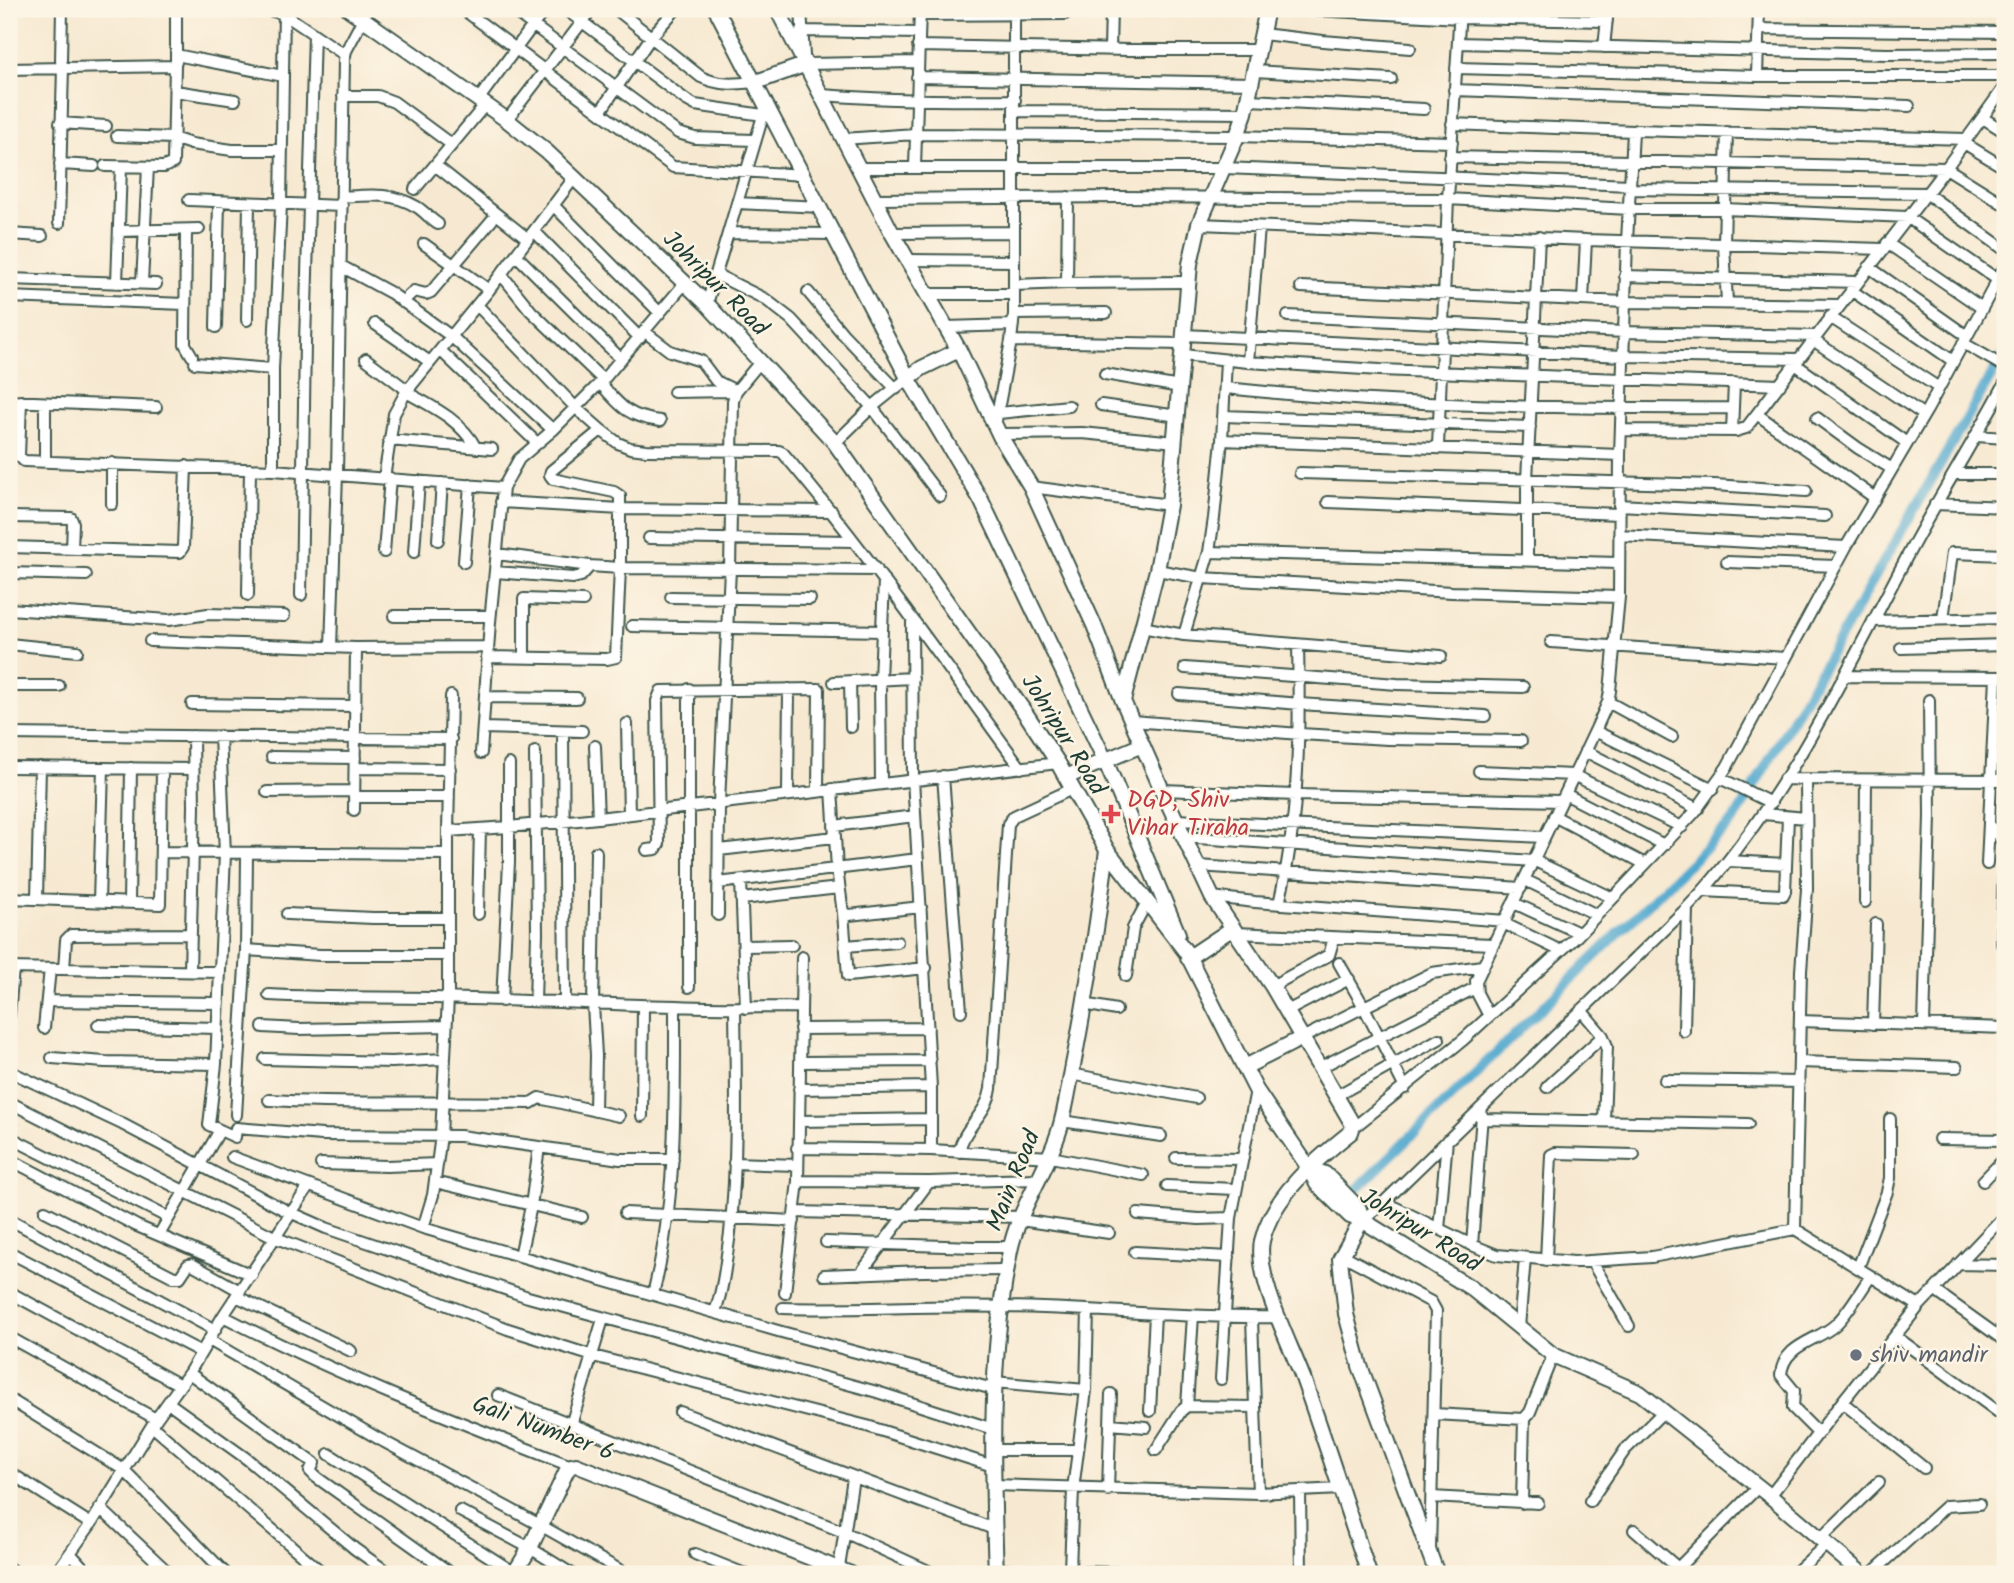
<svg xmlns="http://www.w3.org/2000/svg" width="2014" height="1583" font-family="Kalam,sans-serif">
<rect width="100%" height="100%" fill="#fcf5e5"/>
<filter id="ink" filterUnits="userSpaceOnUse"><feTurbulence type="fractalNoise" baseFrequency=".0143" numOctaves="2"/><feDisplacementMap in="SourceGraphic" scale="14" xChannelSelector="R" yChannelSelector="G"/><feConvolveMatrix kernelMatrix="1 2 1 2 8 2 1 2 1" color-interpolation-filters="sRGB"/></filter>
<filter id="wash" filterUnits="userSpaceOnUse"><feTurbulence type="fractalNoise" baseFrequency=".00686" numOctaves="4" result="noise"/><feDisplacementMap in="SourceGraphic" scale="28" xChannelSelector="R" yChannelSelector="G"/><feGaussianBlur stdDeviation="1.57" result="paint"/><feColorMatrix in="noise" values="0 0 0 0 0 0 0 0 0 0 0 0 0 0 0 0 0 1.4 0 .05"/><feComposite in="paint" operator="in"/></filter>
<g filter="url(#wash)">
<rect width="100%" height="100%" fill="#f7e9d1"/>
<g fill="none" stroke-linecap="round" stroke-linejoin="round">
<!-- canal -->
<path stroke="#53a9cf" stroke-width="10" d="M1357 1189 1735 819 2005 352"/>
</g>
</g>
<g filter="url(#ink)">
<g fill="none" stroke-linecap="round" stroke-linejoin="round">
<!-- street casing -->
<g stroke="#3f574c" stroke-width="14">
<path id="street" d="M265 9 284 14 345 55
M511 9 678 133 695 138 754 140
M565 9 686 100 695 105 763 115
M616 9 701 77C720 86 735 84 756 82
M801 9 804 56
M1296 9 1460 18 1607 21
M468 13 673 167 804 175
M919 15 1065 14
M1759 29 2005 32
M801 31 918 33
M1262 34 1323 41 1410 48
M1458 43 1887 54 2005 53
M918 46 1130 50H1259
M1604 47 1608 9
M1110 50 1111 9
M176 55 283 76
M807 64 917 62
M1456 68 1757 76H2005
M9 69 174 66 176 62V9
M1255 71 1391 79
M1757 76 1759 9
M917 77 1253 83
M1454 90 1909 106
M175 91 235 100
M822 95C886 100 950 101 1015 100
M343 96H378L394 102 452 145
M478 100 545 9
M1249 100 1424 109
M1015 111 1245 113
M600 112 651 37 676 9
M1983 118 2005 132
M507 120 592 9
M60 123 106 126
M1452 124 1634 131
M117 136 173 138 191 144 232 150H282
M843 139 915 134 1237 136 1452 142
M1964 143 2005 168
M1450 157 1946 168 2005 205
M60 164 94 166
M435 165 528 239
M105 166 164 167 173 163 175 65
M915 167 920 9
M858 168H1224L1630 185
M415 189 485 105
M1630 189 1926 193 2005 250
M342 197C370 195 392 192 417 207 425 212 430 219 438 224
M875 199 1117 197 1448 199 1629 209H1725L1907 217 1998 280
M189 200 342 206
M737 203 821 207
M553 205 660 313
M59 223 63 67 61 61 62 9
M1199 224 1586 240 1883 249
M186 230 185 344 192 356
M119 231 199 229
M534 231 640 338
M728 233 835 234
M892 233 1014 232
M9 234 42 236
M1887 243 1982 308
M424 244 489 290
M516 255 621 359
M908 260 1014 261
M341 266 391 293 452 337 553 430
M1869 267 1967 336
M501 274 531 311 603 380
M717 275 765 299 791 319 872 407 940 496
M1625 276 1857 282
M9 279 156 284
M117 283 121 167
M142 283 148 167
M1067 283 1186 282
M1014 285 1067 283 1068 197
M1301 287 1625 302 1839 305
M1851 290 1953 361
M808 292 843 334 896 389
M927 294H1014
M9 297 184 304
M1583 300 1586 240
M402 302 414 291 426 294 431 292 492 220
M1727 303 1724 244 1727 132
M707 304 765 109
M477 305 576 408 601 430 618 443 630 448 646 450 779 451 783 453C868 553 943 662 1021 768
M1014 314 1106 313
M1288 316 1624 332 1815 336
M1830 317 1939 388
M247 320 249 203
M375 324 430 362
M216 327 219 202
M946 327 1013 325
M645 332 670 351 701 361 716 381 736 391
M1184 335 1623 356 1799 359
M1813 340 1924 415
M1011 341 1183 344
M1963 343 2005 367
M440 350 537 443
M1183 355 1248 362 1380 370 1780 385
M366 359 407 390
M1248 362 1259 227
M195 363 273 369
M1795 364 1907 443
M1105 374 1180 387
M600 383C620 406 628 417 660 421
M1226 388C1394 406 1564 409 1733 408
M406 392C433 407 461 420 476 448
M674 392 730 391
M9 401 156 407
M21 401 19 456 24 461 273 470 503 488
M1101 405 1178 416
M999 413 1069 406
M1758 415 1875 498
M1223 416 1530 427
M1817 418 1858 448 1892 469
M995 426 1011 341 1014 314V9
M1621 430 1736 431 1746 428 1946 168 2005 86
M1732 431 1734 383
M1000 434 1082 433 1176 442
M1977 436 2005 438
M389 440 492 449
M1222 440 1620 455
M835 443 872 407 908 378
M1438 447 1448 199 1460 9
M45 461V403
M273 470V369L281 205 284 9
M1300 473 1714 485 1806 491
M1955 474H2005
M384 478 394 414 406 392 489 290 574 178
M1031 487 1169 505
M501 502 621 509 832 511
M1328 502 1619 514
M112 504V463
M1935 504 2005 507
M1619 505 1825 516
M9 517 71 518 73 523 72 549
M1619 535 1846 547
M649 538 854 541
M438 540 442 483
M9 547 180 552 183 547 186 466
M384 552 390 478
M414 552 419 481
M1209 552 1618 563
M497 554 590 566 620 568 877 570
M1527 560V480L1539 237
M464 562 470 485
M1727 562 1836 566
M1157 570 1202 578 1452 592 1619 597
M495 572 573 578 581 576 590 566
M9 573 86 575
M248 595 250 469
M301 595 305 342 314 34
M671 597 810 599
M9 609 169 620 208 614 284 616
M394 616H490
M912 619 913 779 931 1087V1150
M1943 619 1952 553 2005 555
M1873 621 2005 618
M632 626 882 631
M1142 627 1184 635 1441 656
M1184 635 1209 552 1214 518 1222 440 1226 360
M150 641 356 648 488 647
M1551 642 1785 658
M9 644 77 651
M331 647 337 474 344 60 346 51 363 19
M1901 648 2005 645
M487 657 607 659 616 657 620 568V496L614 492 553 479 550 475 551 471 601 430
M524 658V599L583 601
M1185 668 1397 684 1523 687
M1844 676 2005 677
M834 682 913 678
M850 682 851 727
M9 686H59
M1179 694 1300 704 1485 716
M485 697 577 698
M1608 702 1672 737
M192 704 355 706
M1132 721 1300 734 1388 739 1521 741
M627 724 629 814
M483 728 582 731
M563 731 565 1003
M1595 731 1713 789
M9 734 451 739
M220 736 225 854 216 1064 209 1125 235 1137 236 1128 322 1135 460 1136 539 1147
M595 746 598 818
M1585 751 1698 809
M535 752 537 933 535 1001
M481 753 490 622 503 488 519 459 553 430 603 380 685 283
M272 757 355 758
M9 767 192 769
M355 768 450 769
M1479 771 1573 775 1682 827
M943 776 961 1011
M1720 778 1771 803
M1784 779 2005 780
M881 783 880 680 884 580
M832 789 837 869 843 913 849 915 921 907
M1162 790 1296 795 1561 801
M267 792 354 791
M788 794 789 689
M1565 794 1664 845
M354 797H449
M354 810 356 648
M1763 814 1806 818
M1554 816 1645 864
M1176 820 1544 837
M1989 824 2004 843 2002 944
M834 826 915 816
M448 831 509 827 598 818 1058 763
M1183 837 1535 861 1613 898
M647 850 656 849 659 844 657 701 661 691 819 689 818 791
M719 850 835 837
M161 852 448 854
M1728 861 1786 864
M1987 864 1996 677
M1198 866 1521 888
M1525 880 1597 915
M741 881 746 1008
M718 883 918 859
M1703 891 1783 895 1785 891 1788 817
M1212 897 1255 902 1506 921
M9 898 160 904 162 769
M37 899 40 767
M742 899 839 888
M99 901 103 768
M129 902 131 768
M1865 902 1866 780
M1514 903 1579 933
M1279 904C1299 819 1300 732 1298 645
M843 913 848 976 926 968
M287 914 373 918H448
M478 914 480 829
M718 915 719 803 730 569 733 401 736 391 760 362
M1505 924 1561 951
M1236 933 1492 944
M745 946 792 945
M845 946 897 942
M246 950 320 955H448
M1339 963 1364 1007 1405 1088
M9 968 220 972
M64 969 66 940 71 935 190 934
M190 971 194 807 193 736
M1126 976 1133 928 1147 902
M1272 986 1329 955 1334 938
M689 987V689
M269 995C337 999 404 996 471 999 581 1002 691 1009 801 1007
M47 1001 219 1003
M502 1001 509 862V764
M1084 1004 1116 1010
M1581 1010 1603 1036 1607 1046 1604 1121
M1287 1011 1349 979
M9 1016 13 968
M1489 1016 1477 993 1476 981 1595 731 1608 702 1610 691 1619 597 1620 455 1627 241 1633 132 1636 130 1967 139
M1800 1021 2005 1028
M1873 1024 1876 924
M98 1025 217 1028
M1924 1025 1930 816 1929 700
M263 1027 299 1029 446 1026
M44 1028 50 969
M800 1029 928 1028
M1684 1031 1687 908
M1302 1038 1432 973 1482 966
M52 1058 105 1062 216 1064
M265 1059 392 1062 443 1059
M800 1062 930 1061
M1799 1062 1957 1067
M1319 1068 1475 988
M9 1071 122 1124 283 1209 326 1228 528 1297 877 1392 993 1429
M1071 1074 1196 1098
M1665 1080 1799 1082
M1547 1087 1603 1036
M799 1089 931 1087
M1336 1096 1439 1039
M269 1100C357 1105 444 1101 531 1103L539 1098 619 1116
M9 1102 274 1237 508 1329 593 1356 867 1426 993 1466
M595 1111 596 1055 593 1005 596 852
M236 1115 246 950 247 855
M642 1116 643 1006
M1482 1119 1748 1124
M799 1121 931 1119
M1062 1121 1161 1136
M1353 1128 1463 1040 1577 936 1694 813 1727 767 1846 547 1927 410 2005 266
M9 1137 169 1218
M1939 1139 2005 1140
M797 1148 931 1150 1051 1157 1143 1175
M959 1152C963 1127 987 1115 991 1089L1008 824 1014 816 1072 789
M232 1157 423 1228 778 1331 993 1389
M1176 1158 1242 1159
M9 1159 137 1226 252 1275
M734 1163 798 1165
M321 1164 387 1166 437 1164
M798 1181 929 1182 1039 1179
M1983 1181 2005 1158
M435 1182 582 1217
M1167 1186 1235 1189
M1384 1202 1472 1245 1497 1255 1574 1262 1652 1257 1795 1229 1919 1306
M45 1211 174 1277H180L188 1265 192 1264 240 1291
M795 1212 1021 1217
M625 1213 794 1221
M1138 1214 1199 1219 1231 1218
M9 1219 215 1330
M1020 1220 1109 1233
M1362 1220 1384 1202 1687 908C1783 808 1846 671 1911 549 1941 493 1975 440 2005 383
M423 1228 433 1195 441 1135 448 998V831L451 696
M1439 1229 1447 1140
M1795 1229 1801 971 1807 889 1806 779
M159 1235 220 1130
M826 1242 974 1247H1011
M1472 1245 1482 1115
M9 1252 201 1352
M1135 1252 1229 1257
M1341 1254 1431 1302 1436 1311 1430 1550
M520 1256 531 1206 539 1147 620 1159H673
M1546 1260 1551 1155 1555 1153 1634 1155
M1592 1262 1629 1326
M1958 1264 2005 1265
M1858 1268 1887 1192 1890 1178V1119
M860 1274 929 1182
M824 1275 923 1271 1007 1270
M1934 1290 2005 1341
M9 1292 180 1385
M785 1293 798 1181 802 957
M653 1294C677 1200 675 1102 675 1007
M236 1296 351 1351
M783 1308C856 1310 929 1305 1002 1307 1095 1308 1187 1319 1280 1317
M715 1312C724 1286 726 1260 730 1233 738 1159 736 1083 735 1008
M223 1316C335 1374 453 1420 571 1466
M1252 1318 1258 1493
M1519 1327 1525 1258
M1895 1336 2005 1417
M9 1337 156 1419
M209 1340 379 1439 540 1525 627 1574
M189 1373 314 1463 310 1471 316 1477 452 1574
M1221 1379 1231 1218 1256 1090
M994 1382 1086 1390
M498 1395 844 1532 935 1574
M9 1399 124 1470 226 1574
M1842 1402 1924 1468
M169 1403 247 1459 355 1549 390 1574
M1187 1406 1193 1316
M1150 1411 1155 1314
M680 1412 994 1529
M1434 1414 1524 1419 1530 1412 1553 1355
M1110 1424 1146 1427
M571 1425 603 1319
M152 1426 324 1574
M1818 1433 1793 1408 1794 1391 1781 1375C1783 1344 1818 1341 1835 1325 1849 1312 1860 1291 1871 1276
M993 1450H1078
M1156 1450 1181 1411 1187 1406 1255 1407
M329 1454 515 1573
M9 1472 91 1524
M994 1485 1258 1493 1341 1489
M1108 1490 1111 1394
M1300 1491 1301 1574
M1770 1496 1842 1402 1919 1306 2005 1215
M1432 1497 1538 1503
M1590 1501 1625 1450 1664 1411
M1522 1503 1524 1419
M100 1508 170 1574
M460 1511 530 1548 572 1574
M1634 1530 1678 1568
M1820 1539 1879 1482
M70 1553 89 1574
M695 1554 745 1574
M9 1568 16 1574
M996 1570 1171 1574
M1070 1570 1073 1489 1086 1390 1088 1310
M55 1574 91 1524 156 1419 189 1373 223 1316 309 1186
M838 1574 853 1478
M1672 1574 1758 1487
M1794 1574 1827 1544
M1871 1574 1946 1506 1979 1504"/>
</g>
<!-- secondary casing -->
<g stroke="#3f574c" stroke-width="18">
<path id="secondary" d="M349 9 507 120 547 152 707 304 835 443 1028 717 1058 763 1107 850 1186 952 1256 1090 1309 1168 1317 1184 1350 1216 1362 1220 1471 1288 1553 1355 1640 1393 1770 1496 1862 1574
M716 9 908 378 981 500 1105 760 1178 934
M777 9 892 233 959 350 1000 436 1031 487 1094 625 1123 701 1162 790 1212 897 1272 986 1353 1125 1351 1132C1317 1159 1272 1196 1262 1241 1255 1277 1290 1343 1303 1378 1326 1443 1347 1509 1369 1574
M756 82 807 64
M908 378 922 368 959 350
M1123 701 1157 570 1169 505 1190 264 1199 224 1237 136 1245 113 1267 9
M1066 777 1142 745
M1188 958 1233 928
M1245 1067 1302 1038
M1309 1168 1325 1174 1359 1209 1362 1220 1340 1259 1346 1314 1360 1366 1437 1574
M514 1574 530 1548 567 1470 571 1466 576 1465 851 1574
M996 1574C992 1466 989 1357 1010 1251 1019 1207 1048 1170 1060 1128 1067 1104 1070 1079 1075 1055 1088 987 1098 919 1107 850"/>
</g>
<!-- street -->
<use href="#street" stroke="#fff" stroke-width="10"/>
<!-- secondary -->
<use href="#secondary" stroke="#fff" stroke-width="14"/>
</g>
</g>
<!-- markers -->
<path fill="#e0444e" stroke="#fcf5e5" stroke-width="2.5" d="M1107.5 803.5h7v7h7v7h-7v7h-7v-7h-7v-7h7z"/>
<circle fill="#6b7280" stroke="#fcf5e5" stroke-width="2.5" cx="1856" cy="1355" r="7"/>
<g text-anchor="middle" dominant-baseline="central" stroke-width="5" stroke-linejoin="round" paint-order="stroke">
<!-- street labels -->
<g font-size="24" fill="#1f3d34" stroke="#fcf5e5">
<text transform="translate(715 284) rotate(45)">Johripur Road</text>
<text transform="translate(1063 735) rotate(58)">Johripur Road</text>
<text transform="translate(1014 1181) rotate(-68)">Main Road</text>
<text transform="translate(1420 1231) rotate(32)">Johripur Road</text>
<text transform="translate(543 1429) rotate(20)">Gali Number 6</text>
</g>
<!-- health labels -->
<g font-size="24" fill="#be3a42" stroke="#fcf5e5" text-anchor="start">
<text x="1127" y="800">DGD, Shiv<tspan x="1127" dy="28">Vihar Tiraha</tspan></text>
</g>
<!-- worship labels -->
<g font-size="24" fill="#5b616d" stroke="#fcf5e5" text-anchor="start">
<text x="1870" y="1355">shiv mandir</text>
</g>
</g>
<!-- margin -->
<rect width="2014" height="1583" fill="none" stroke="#fcf5e5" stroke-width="35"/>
</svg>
